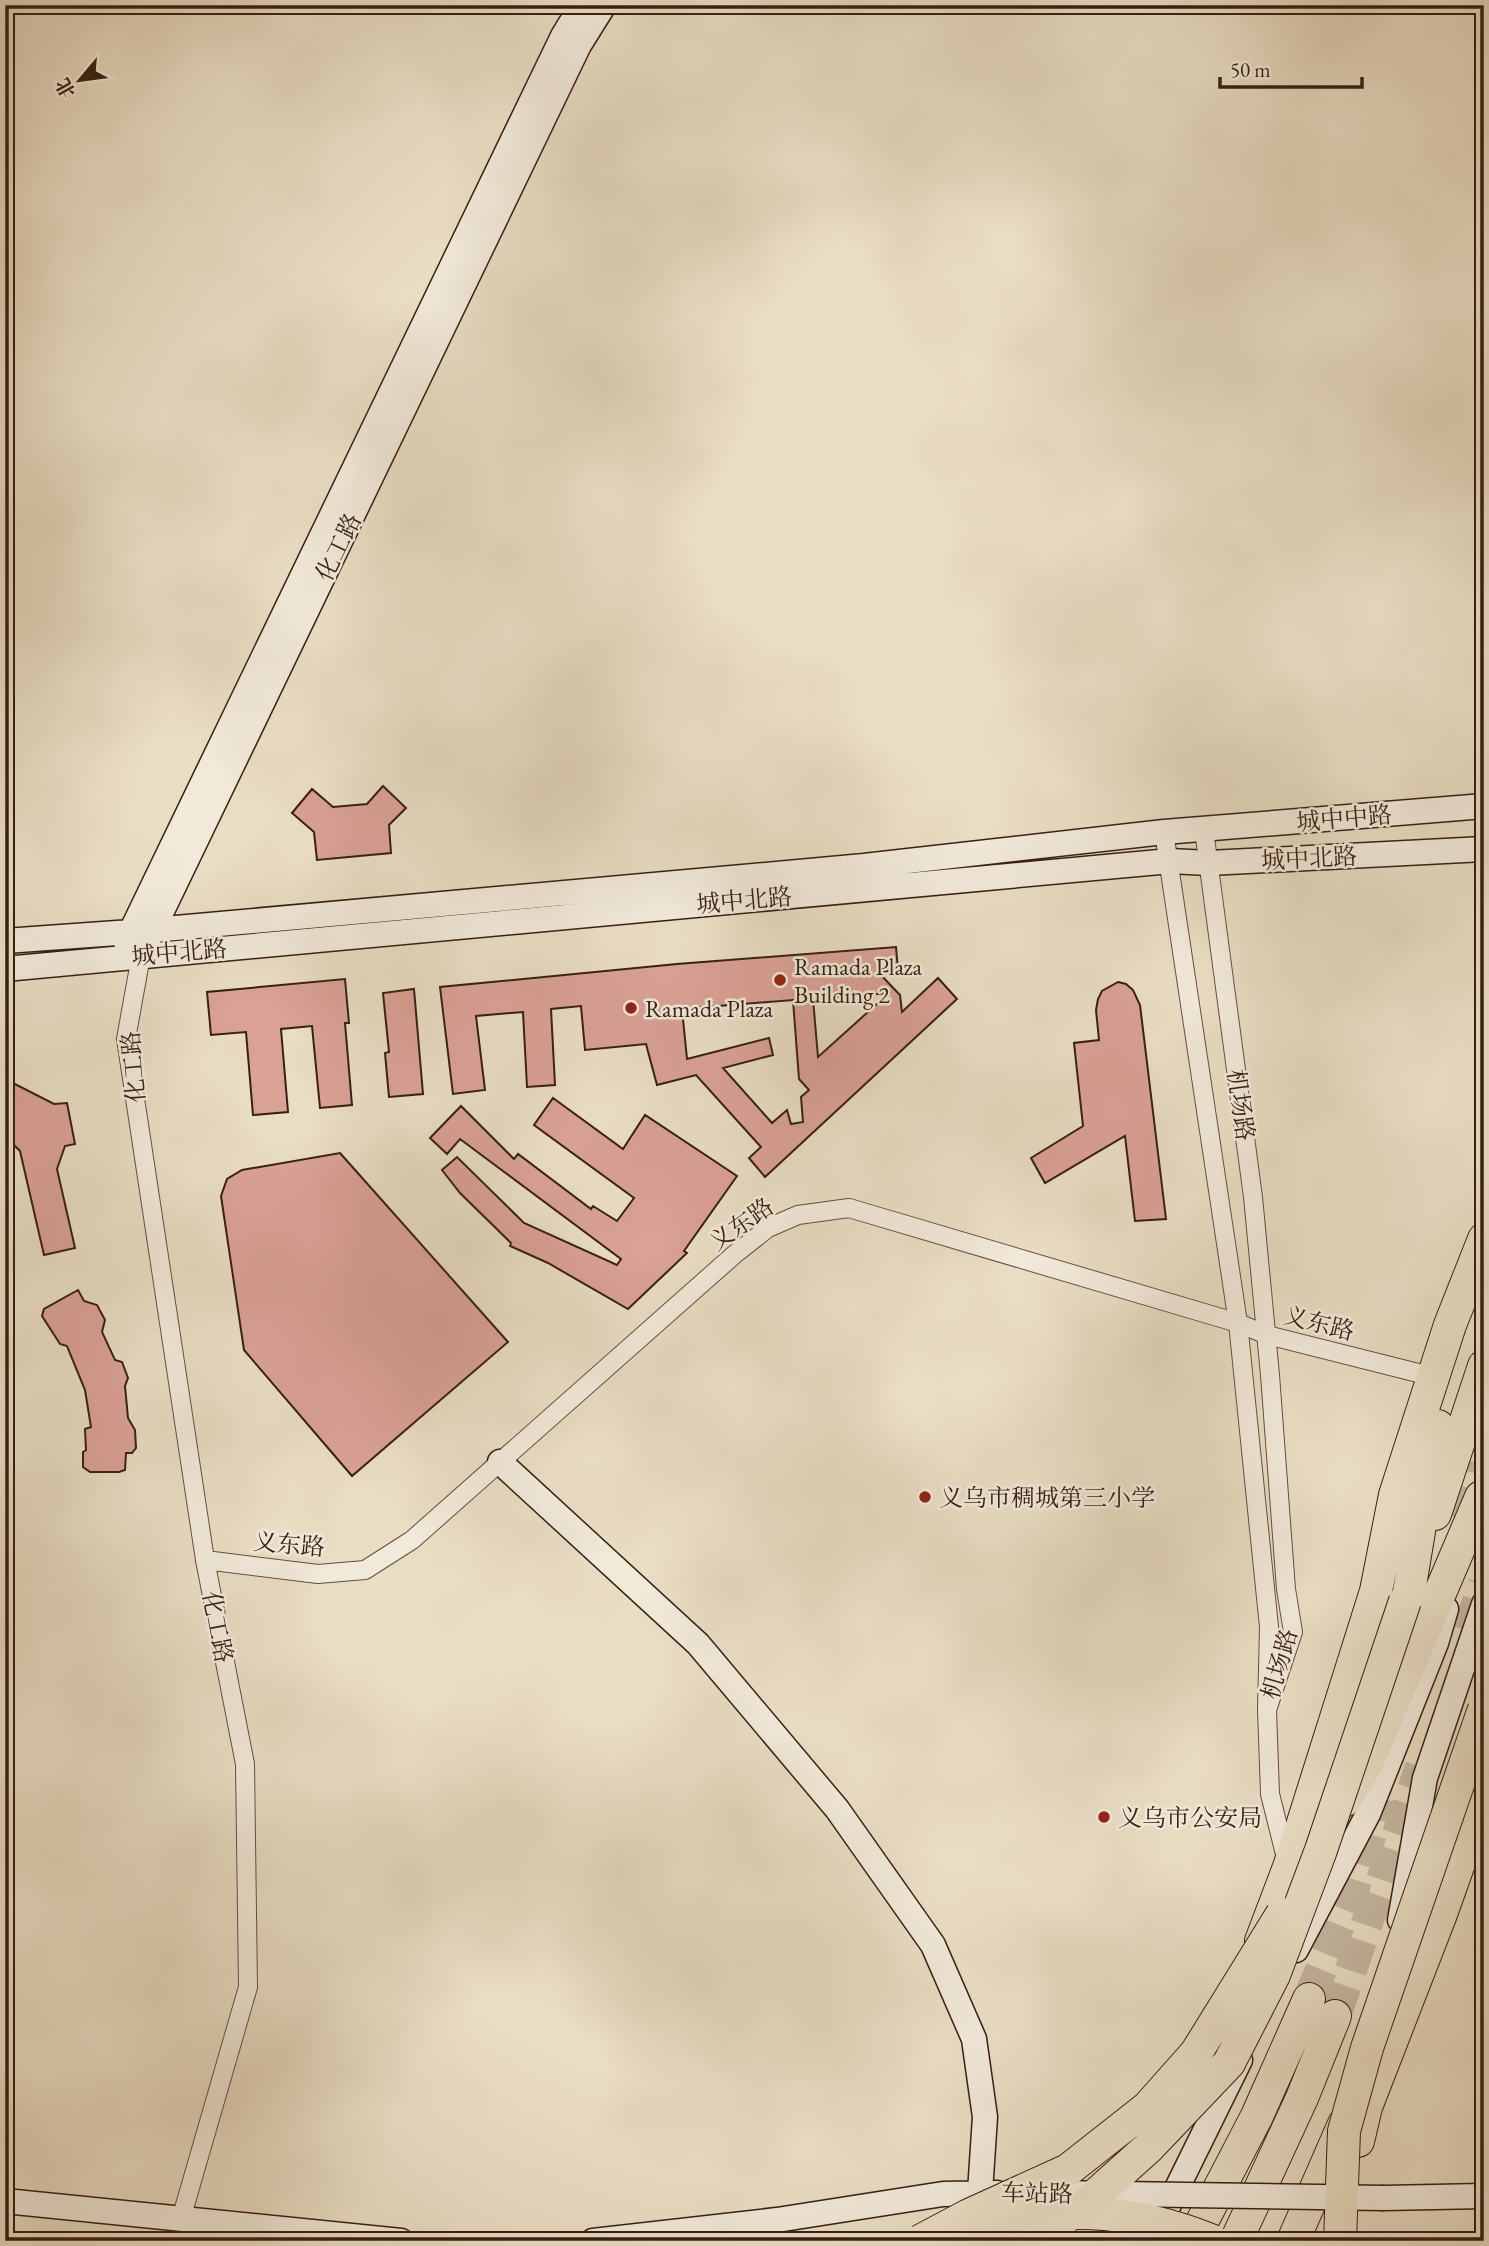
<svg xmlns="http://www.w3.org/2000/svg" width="1489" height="2246" font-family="'EB Garamond','Noto Serif SC',serif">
<rect width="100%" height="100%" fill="#e9ddc4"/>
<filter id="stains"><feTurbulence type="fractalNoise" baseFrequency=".00286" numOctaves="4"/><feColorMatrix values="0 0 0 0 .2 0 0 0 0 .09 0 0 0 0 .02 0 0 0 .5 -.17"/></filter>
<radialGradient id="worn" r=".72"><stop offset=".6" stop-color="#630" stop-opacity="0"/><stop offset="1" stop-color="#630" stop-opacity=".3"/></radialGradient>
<!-- building -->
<path fill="#daa196" stroke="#371f13" stroke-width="2" fill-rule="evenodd" d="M383 786 406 808 389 825 391 853 317 860 314 832 292 813 312 789 333 807 367 804Z
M896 947 898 970 878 972 900 995 902 1012 938 978 957 999 765 1177 749 1158 761 1147 696 1075 657 1085 646 1044 585 1050 581 1006 551 1009 555 1085 527 1087 523 1012 476 1016 485 1090 453 1094 440 987 677 964ZM889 993 818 1057 813 999ZM793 1000 799 1079 809 1090 801 1097 803 1122 791 1124 787 1110 772 1123 723 1068 773 1055 769 1038 687 1059 682 1009Z
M345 979 349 1023H345L352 1105 320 1108 312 1026 281 1029 288 1112 253 1115 246 1032 211 1035 207 992Z
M1118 982 1126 984 1133 990 1140 1005 1166 1219 1135 1221 1125 1136 1045 1183 1031 1158 1083 1126 1074 1043 1099 1040 1096 1010 1098 999 1102 991Z
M414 989 423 1094 389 1097 385 1053 389 1052 383 993Z
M5 1079 54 1104 67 1103 75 1144 65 1146 57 1169 75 1248 44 1255 20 1151 5 1136Z
M553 1098 623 1149 645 1115 737 1176 684 1251 687 1253 628 1309 548 1263 510 1246 511 1243 460 1193 442 1170 457 1157 524 1223 617 1265 621 1259 460 1139 447 1154 430 1138 461 1106 514 1159 518 1154 591 1209 593 1206 617 1221 634 1198 534 1125Z
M340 1153 508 1342 352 1476 244 1350 221 1196 227 1179 242 1170Z
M78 1290 84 1301 97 1305 105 1320 102 1332 115 1360 122 1362 128 1378 125 1386 128 1418 135 1430 136 1448 132 1453H126L125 1470 119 1472H90L83 1467V1452L86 1450 85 1429 91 1427 85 1390 67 1346 60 1344 42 1316 44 1309Z"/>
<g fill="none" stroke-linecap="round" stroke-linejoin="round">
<!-- highway-tunnel -->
<path stroke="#c5b7a1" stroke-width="32" stroke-dasharray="32 16" stroke-linecap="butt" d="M1467 1521 1484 1465
M1468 1631 1484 1584
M1309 1999 1353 1891 1382 1798
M1335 2016 1421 1767"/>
<!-- street casing -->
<g stroke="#644e3f" stroke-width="20">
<path id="street" d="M1164 832 1238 1323 1269 1627 1267 1710 1293 1632 1286 1589 1270 1375 1253 1197 1204 830
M141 956 126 1039 205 1560 245 1764 248 1987 181 2219
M205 1560 318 1574 365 1570 412 1540 735 1254 768 1228 798 1215 849 1208 1238 1323 1267 1335 1434 1377
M1267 1710 1270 1794 1287 1862"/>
</g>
<!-- secondary casing -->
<g stroke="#371f13" stroke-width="27">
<path id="secondary" d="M5 941 131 932 864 866 1164 832 1484 806
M126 942 563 36 582 5
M147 942 579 45 604 5
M5 969 1170 861 1209 863 1484 849
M500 1462 698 1644 837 1809 933 1945 974 2039 985 2117 980 2192
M1400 1920 1425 1778 1484 1604
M1296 1950 1368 1814 1436 1643 1446 1609
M1384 2198 1484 2196
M5 2201 401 2241
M593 2241 777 2220 943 2194 997 2193
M1151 2241 1240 2060"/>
</g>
<!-- highway casing -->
<g stroke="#371f13" stroke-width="34">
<path id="highway" d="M1435 1514 1484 1366
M1409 1592 1422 1513 1429 1456 1438 1426
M1344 1801 1367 1764 1481 1497
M1261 1941 1289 1867 1376 1591 1395 1495 1450 1325 1484 1239
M1194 2094 1225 2035 1236 2005
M1358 2141 1366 2107 1441 1914 1484 1793
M1084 2241 1121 2196
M1192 2241 1257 2116 1309 1999
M1236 2241 1302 2098 1335 2016
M1293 2241 1344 2124"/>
</g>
<!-- street -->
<use href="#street" stroke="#f1e9d9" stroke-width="18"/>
<!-- secondary -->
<use href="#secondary" stroke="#f1e9d9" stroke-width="24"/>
<!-- highway -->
<use href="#highway" stroke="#e9ddc4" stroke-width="32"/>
<!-- secondary-bridge casing -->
<g stroke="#371f13" stroke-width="27" stroke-linecap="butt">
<path id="secondary-bridge" d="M1054 2193 1384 2198"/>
</g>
<!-- highway-bridge casing -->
<g stroke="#371f13" stroke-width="34" stroke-linecap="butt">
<path id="highway-bridge" d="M973 2231C1053 2203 1135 2209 1213 2241
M920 2241 969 2215 1068 2170 1148 2107 1196 2053 1282 1914
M1034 2241 1091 2199 1149 2147 1229 2063 1274 1975 1321 1850 1405 1601
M1340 2241 1344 2131 1367 2048 1484 1709"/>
</g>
<!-- secondary-bridge -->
<use href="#secondary-bridge" stroke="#f1e9d9" stroke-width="24"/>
<!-- highway-bridge -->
<use href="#highway-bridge" stroke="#e9ddc4" stroke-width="32"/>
</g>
<!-- markers -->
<g fill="#8f2418" stroke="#f1e9d9" stroke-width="2.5">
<circle cx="780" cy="980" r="7"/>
<circle cx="631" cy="1008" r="7"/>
<circle cx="925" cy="1497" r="7"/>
<circle cx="1104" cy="1817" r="7"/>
</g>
<g text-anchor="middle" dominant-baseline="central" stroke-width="5" stroke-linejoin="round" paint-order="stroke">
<!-- street labels -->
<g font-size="24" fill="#371f13" stroke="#f1e9d9">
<text transform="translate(338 547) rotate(-64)">化工路</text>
<text transform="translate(1344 818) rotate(-5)">城中中路</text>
<text transform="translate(1309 858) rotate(-3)">城中北路</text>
<text transform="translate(744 900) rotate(-5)">城中北路</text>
<text transform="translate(179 952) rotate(-5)">城中北路</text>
<text transform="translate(133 1067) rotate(-95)">化工路</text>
<text transform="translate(1241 1105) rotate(82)">机场路</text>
<text transform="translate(741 1224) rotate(-35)">义东路</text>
<text transform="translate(1319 1323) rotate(14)">义东路</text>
<text transform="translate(289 1544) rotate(5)">义东路</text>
<text transform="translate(218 1627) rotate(79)">化工路</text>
<text transform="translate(1279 1664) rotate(-74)">机场路</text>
<text transform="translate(1037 2193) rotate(1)">车站路</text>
</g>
<!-- poi labels -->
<g font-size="24" fill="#371f13" stroke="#f1e9d9" text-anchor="start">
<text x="794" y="966">Ramada Plaza<tspan x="794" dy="28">Building 2</tspan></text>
<text x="645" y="1008">Ramada Plaza</text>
<text x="939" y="1497">义乌市稠城第三小学</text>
<text x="1118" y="1817">义乌市公安局</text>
</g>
</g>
<!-- margin -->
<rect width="1489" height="2246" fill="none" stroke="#e9ddc4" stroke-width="28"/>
<rect x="7" y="7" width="1475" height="2232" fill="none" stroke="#371f13" stroke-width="3.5"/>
<rect x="14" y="14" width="1461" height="2218" fill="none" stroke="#371f13" stroke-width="2"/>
<!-- north arrow -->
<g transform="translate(80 80) rotate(241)" stroke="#f1e9d9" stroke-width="5" paint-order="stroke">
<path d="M0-5L12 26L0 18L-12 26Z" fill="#371f13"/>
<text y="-10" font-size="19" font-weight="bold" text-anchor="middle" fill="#371f13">北</text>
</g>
<!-- scale -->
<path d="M1220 77v10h142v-10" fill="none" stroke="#371f13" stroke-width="3.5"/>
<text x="1230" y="77" font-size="21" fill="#371f13" stroke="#f1e9d9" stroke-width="5" paint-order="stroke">50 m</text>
<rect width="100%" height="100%" filter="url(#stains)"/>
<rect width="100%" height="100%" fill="url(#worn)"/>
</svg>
